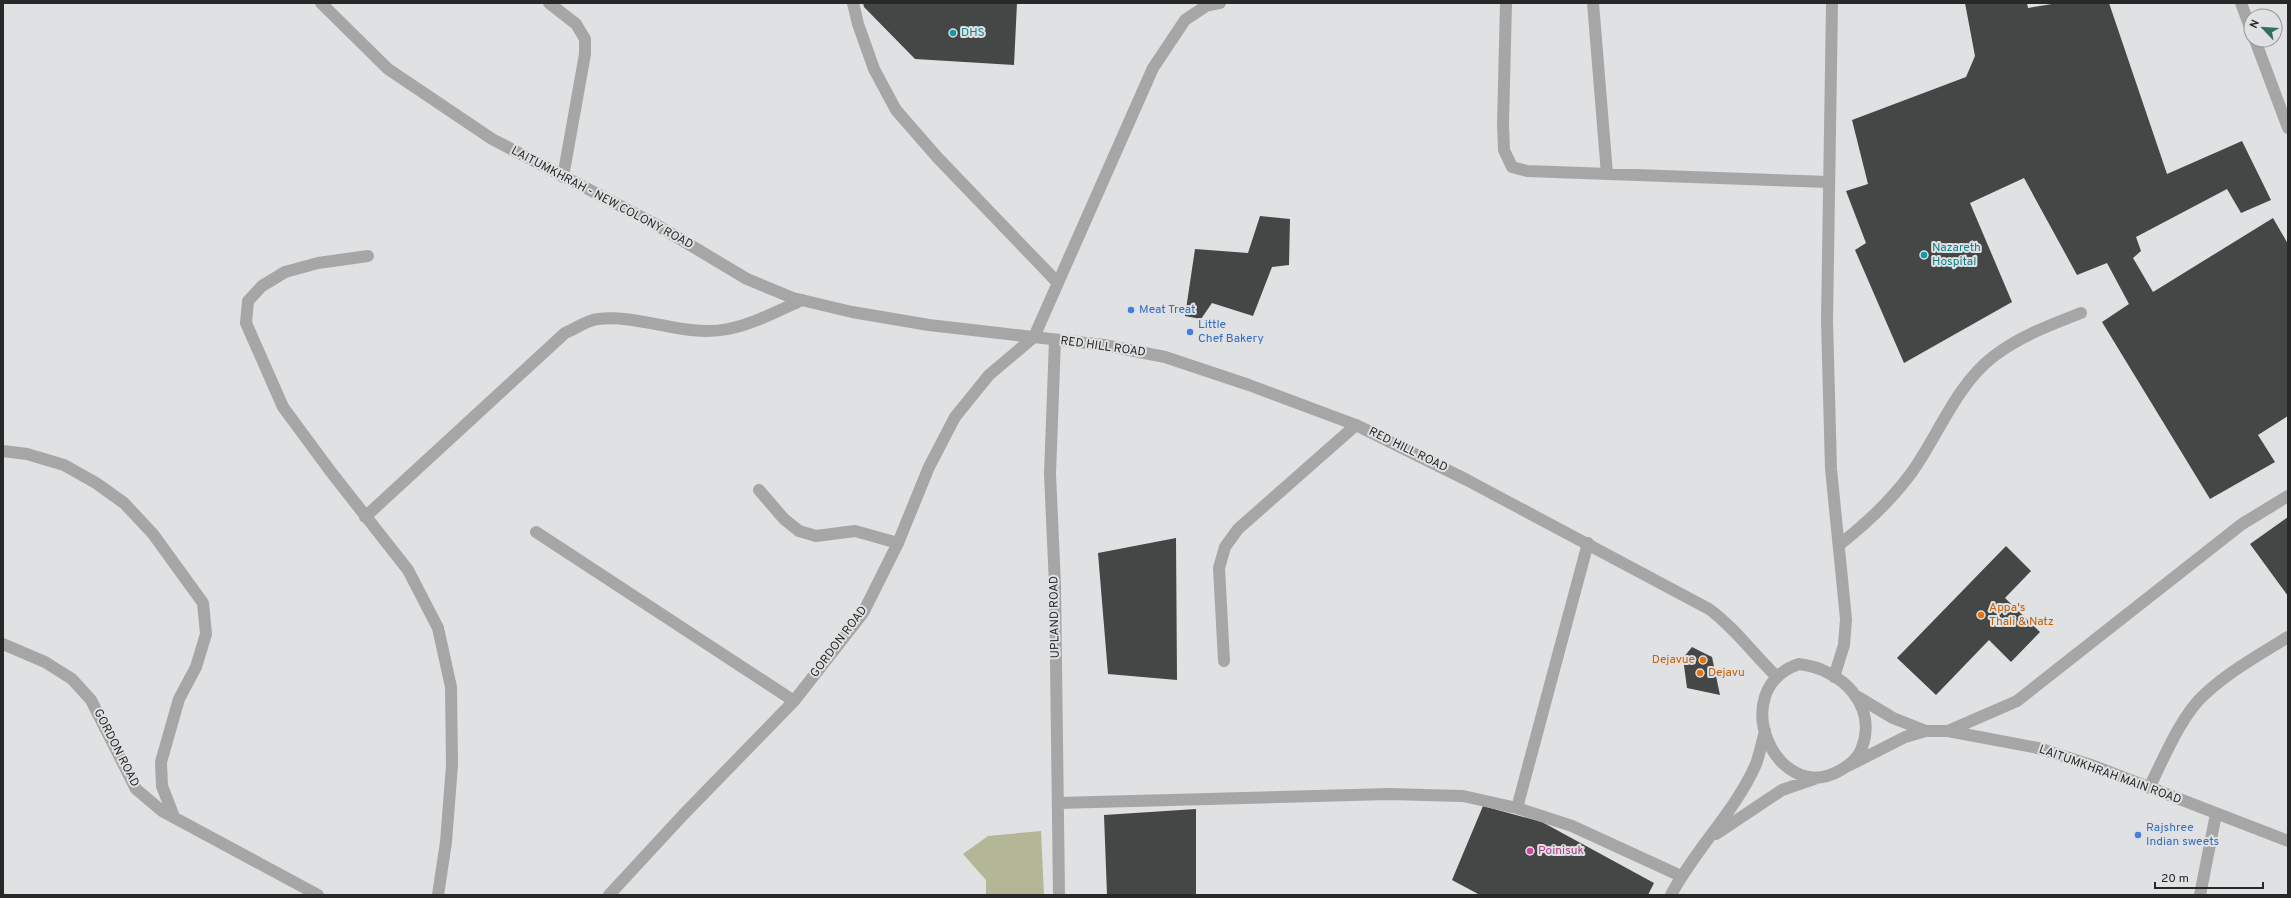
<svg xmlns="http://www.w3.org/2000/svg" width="2291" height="898" font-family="Overpass,sans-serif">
<rect width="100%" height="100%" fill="#e0e1e2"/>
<!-- green -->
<path fill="#b4b698" d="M1041 831 1044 895H986V880L963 854 988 836Z"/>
<!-- building -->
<path fill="#454646" d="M863 3H1017L1014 65 915 59 864 7Z
M1965 3H2027L2028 8 2058 3H2109L2167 174 2242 141 2271 200 2241 213 2227 189 2136 237 2141 251 2133 258 2153 292 2273 218 2288 244V416L2258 435 2275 462 2210 499 2102 322 2129 304 2107 263 2077 275 2024 178 1970 203 2012 302 1904 363 1855 250 1866 243 1846 191 1868 184 1852 120 1966 77 1975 56Z
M1260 216 1290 219 1289 265 1272 267 1253 316 1212 303 1201 319 1185 316 1195 249 1248 253Z
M2288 517V596L2250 544Z
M1176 538 1177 680 1108 674 1098 553Z
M2006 546 2031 571 2005 598 2040 632 2011 662 1989 640 1936 695 1897 658Z
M1692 647 1712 657 1720 695 1687 688 1683 658Z
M1483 806 1542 822 1654 883 1648 895H1480L1452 880Z
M1196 809V895H1107L1104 815Z"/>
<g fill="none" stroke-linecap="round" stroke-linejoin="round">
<!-- service -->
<path stroke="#a7a6a6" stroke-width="12" d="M549 3 576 24 585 39V54L563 177
M2241 3 2251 30
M2255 40 2288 128
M759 490 784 519 799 531 816 536 855 531 898 543
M1839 545C1867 523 1891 501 1912 472 1939 434 1956 385 1994 356 2020 336 2050 325 2081 313
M1224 661 1219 568 1225 547 1238 529 1356 425"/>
<!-- minor -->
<path stroke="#a7a6a6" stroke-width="12" d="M853 3 858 24 874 69 896 110 937 157 1057 282
M1506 3 1503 124 1504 150 1512 167 1527 171 1829 182
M1593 3 1607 174
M368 256 318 263 285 272 262 286 248 301 246 323 283 407 331 472 408 570 438 628 451 687 452 765 446 842 438 895
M1055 340 1050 474 1055 585 1059 895
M3 451 27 454 64 465 96 483 124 503 153 534 203 603 206 634 196 667 179 699 161 762 162 786 174 817
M365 517 565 333C575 329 587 320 598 319 641 314 685 338 728 329 753 324 778 311 802 300
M536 532 794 701
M3 644 45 662 72 679 91 700 136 789 162 811 318 895
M1948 731 2017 701 2242 524 2288 496
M2149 788C2163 760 2181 715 2205 694 2230 671 2260 654 2288 637
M1058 803 1389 794 1463 796 1517 808 1572 826 1681 876
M1517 808 1588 543
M609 895 683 815 794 701 863 613 898 543 929 467 955 417 989 375 1034 337 1153 68 1185 20 1206 6 1220 3
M2200 895 2216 814"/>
<!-- tertiary -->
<path stroke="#a7a6a6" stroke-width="12" d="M321 3 388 69 492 139 655 224 747 279 793 298 852 312 929 325 1104 345 1165 357 1249 385 1356 425 1467 480 1709 609C1734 627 1754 655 1777 677
M1832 3 1827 321 1831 469 1846 619 1844 645 1834 677
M1799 664C1842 669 1879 706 1861 750 1857 760 1848 766 1839 771 1776 806 1725 689 1799 664Z
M1858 697 1893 718 1926 731
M1848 766 1905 737 1926 731H1948L2038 748 2094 766 2288 841
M1716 834 1782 790 1814 779
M1671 895C1695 849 1735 812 1756 764 1760 753 1762 742 1765 731"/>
</g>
<!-- markers -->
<g fill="#0f9aa8" stroke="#e0e1e2" stroke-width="1.5">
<circle cx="953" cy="33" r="4"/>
<circle cx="1924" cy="255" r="4"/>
</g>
<g fill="#3f7fe0" stroke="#e0e1e2" stroke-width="1.5">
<circle cx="1131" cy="310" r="4"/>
<circle cx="1190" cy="332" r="4"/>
<circle cx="2138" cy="835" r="4"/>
</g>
<g fill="#e8710a" stroke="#e0e1e2" stroke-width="1.5">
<circle cx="1981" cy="615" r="4"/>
<circle cx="1703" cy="660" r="4"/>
<circle cx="1700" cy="673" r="4"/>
</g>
<circle fill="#d1479c" stroke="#e0e1e2" stroke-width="1.5" cx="1530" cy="851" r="4"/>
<g text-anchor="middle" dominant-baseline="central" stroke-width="4" stroke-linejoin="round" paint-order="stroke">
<!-- culture labels -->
<g font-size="12" fill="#0d838f" stroke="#e0e1e2" text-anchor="start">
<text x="961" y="33">DHS</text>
<text x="1932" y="248">Nazareth<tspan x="1932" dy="14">Hospital</tspan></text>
</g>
<!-- street labels -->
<g font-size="12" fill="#272828" stroke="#e0e1e2">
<text transform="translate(602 198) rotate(28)">LAITUMKHRAH - NEW COLONY ROAD</text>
<text transform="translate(1103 347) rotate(8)">RED HILL ROAD</text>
<text transform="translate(1408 450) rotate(26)">RED HILL ROAD</text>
<text transform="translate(1055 617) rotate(-91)">UPLAND ROAD</text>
<text transform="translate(839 642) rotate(-53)">GORDON ROAD</text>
<text transform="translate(116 748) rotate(63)">GORDON ROAD</text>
<text transform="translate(2110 775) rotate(20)">LAITUMKHRAH MAIN ROAD</text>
</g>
<!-- shop labels -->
<g font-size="12" fill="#366cbe" stroke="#e0e1e2" text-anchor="start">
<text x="1139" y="310">Meat Treat</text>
<text x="1198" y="325">Little<tspan x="1198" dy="14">Chef Bakery</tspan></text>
<text x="2146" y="828">Rajshree<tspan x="2146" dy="14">Indian sweets</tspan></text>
</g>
<!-- food labels -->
<g font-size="12" fill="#c56008" stroke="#e0e1e2" text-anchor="start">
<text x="1989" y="608">Appa's<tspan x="1989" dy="14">Thali &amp; Natz</tspan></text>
<text x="1695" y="660" text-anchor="end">Dejavue</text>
<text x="1708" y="673">Dejavu</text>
</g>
<!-- hotel labels -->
<g font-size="12" fill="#b23c85" stroke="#e0e1e2" text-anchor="start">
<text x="1538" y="851">Poinisuk</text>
</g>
</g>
<!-- border -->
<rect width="2291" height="898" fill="none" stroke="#272828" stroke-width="8"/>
<!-- north arrow -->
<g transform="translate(2263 28) rotate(295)"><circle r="19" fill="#e0e1e2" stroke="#969798"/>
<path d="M0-3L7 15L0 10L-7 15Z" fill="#33705b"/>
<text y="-6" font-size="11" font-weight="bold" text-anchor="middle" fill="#272828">N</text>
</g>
<!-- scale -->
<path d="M2155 882v6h108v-6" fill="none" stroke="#272828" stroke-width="2"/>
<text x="2161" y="882" font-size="12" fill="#272828" stroke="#e0e1e2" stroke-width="3" paint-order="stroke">20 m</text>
</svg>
